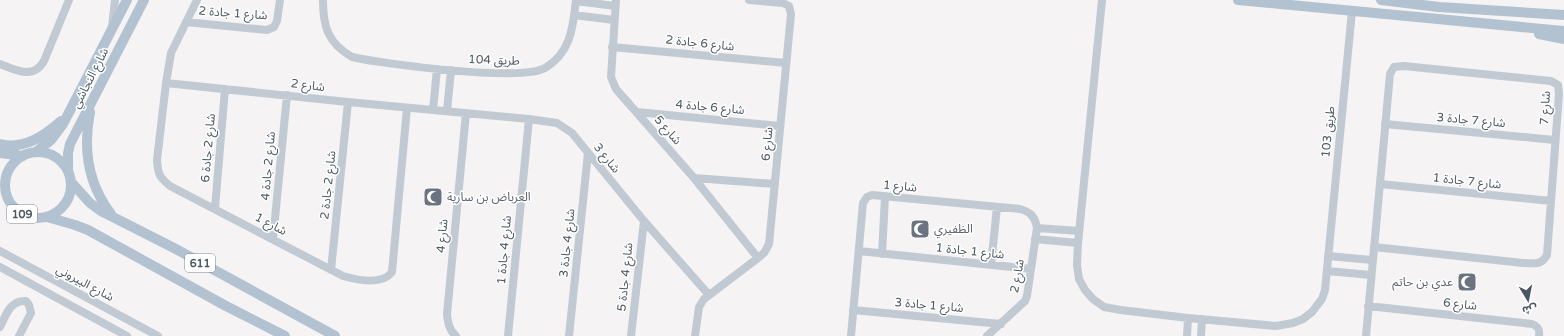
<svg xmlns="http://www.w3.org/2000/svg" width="1564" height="336" font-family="'Varela Round','Noto Sans Arabic',sans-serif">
<rect width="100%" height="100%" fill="#f5f3f3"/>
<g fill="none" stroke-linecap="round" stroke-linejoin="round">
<!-- minor -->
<path stroke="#c1cad2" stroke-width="8" d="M197 0 171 53 166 83 157 160C158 174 159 177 170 186L343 276C357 280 382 286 392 272L407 108
M323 0C323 27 328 43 352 57 383 64 520 82 545 68 571 53 573 27 576 0
M616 0 611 77 616 89 694 178 758 258
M1102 0 1078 243 1077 265 1079 279 1085 290 1093 299 1104 307 1121 310 1188 318 1276 326 1293 323 1303 319 1312 312 1322 299 1325 290 1352 11
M576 1 615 6
M574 15 614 20
M186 22 267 30 274 27 277 21 280 0
M112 27 115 0
M612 47 786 63
M0 64C15 70 33 80 44 61L69 0
M166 83 348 102 529 119 557 123 572 133 644 221 709 295
M433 110 437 69
M447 111 451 70
M637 112 780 126
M1385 124 1555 140
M694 178 775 184
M1380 184 1551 201
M215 208 225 89
M1037 228 1079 231
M273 239 287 95
M1035 239 1078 243
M0 251 158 336
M859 251 1031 269
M882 254 885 197
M1328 256 1372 260
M991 265 997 207
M0 267 127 336
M331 270 348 102
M1327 271 1371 275
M1368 306 1532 324C1538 326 1540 329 1539 336
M853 310 1001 324
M0 327C6 315 10 300 26 301L29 305 31 313 19 336
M456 336C449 330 448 323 447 314L466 113
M508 336 529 119
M569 336 588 153
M631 336 644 221
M695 336 699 307 704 299 758 258 764 253 769 244 791 14 789 6 783 3 749 0
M851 336 863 203 867 197 872 195 1020 209C1031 212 1035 217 1037 228L1027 296 1025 301 987 336
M1187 336 1188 318
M1201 336 1202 319
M1366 336 1390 74 1394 67 1404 66 1551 81 1558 85 1559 94 1547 255C1541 266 1534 263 1523 263L1374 247"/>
<!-- major -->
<path stroke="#b3c2d1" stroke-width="10" d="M1238 0 1564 31
M1381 0 1439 7 1564 15
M1539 34 1564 39
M90 112C83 148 88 184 111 214
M0 144C24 150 44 136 61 121
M5 185a33 33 0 1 1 66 0a33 33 0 1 1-66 0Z
M36 152 51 140 63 124 127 0
M0 153 23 156
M68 170V153L70 144 144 0
M71 182 90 203 101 211 174 248 335 336
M47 217 75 225 88 230 226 306 285 336"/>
</g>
<!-- icons -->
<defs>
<g id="mosque-square" transform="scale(1)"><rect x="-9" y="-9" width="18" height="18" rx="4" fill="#6b7280" stroke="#fff"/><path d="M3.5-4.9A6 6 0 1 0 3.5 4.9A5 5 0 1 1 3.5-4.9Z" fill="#fff"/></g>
</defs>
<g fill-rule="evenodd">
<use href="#mosque-square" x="433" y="197"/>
<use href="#mosque-square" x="920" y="229"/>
<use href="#mosque-square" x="1467" y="282"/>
</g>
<g text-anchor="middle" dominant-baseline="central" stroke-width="3" stroke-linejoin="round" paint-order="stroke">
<!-- shield labels -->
<g fill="#fff" stroke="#808990" stroke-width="1">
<rect x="7" y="205" width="30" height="18" rx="3"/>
<rect x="185" y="254" width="30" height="18" rx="3"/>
</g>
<g font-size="11" font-weight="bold" fill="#4a5661">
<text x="22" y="214">109</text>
<text x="200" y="263">611</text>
</g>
<!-- street labels -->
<g font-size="12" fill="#4a5661" stroke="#fff">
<text transform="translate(233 13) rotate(4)">شارع 1 جادة 2</text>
<text transform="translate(700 43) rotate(6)">شارع 6 جادة 2</text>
<text transform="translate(494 60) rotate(2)">طريق 104</text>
<text transform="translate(90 78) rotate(-63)">شارع النجاشي</text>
<text transform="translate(308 85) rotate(7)">شارع 2</text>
<text transform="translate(710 107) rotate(5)">شارع 6 جادة 4</text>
<text transform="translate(1545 108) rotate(-87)">شارع 7</text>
<text transform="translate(1471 120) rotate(5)">شارع 7 جادة 3</text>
<text transform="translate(668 130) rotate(49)">شارع 5</text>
<text transform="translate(1328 132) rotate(-84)">طريق 103</text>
<text transform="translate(767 144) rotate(-85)">شارع 6</text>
<text transform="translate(208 148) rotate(-85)">شارع 2 جادة 6</text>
<text transform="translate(607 158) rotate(51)">شارع 3</text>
<text transform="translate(268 166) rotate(-85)">شارع 2 جادة 4</text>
<text transform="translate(1467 181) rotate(6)">شارع 7 جادة 1</text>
<text transform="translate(328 185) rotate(-84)">شارع 2 جادة 2</text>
<text transform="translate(900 186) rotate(5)">شارع 1</text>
<text transform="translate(271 224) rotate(28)">شارع 1</text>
<text transform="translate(442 236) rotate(-85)">شارع 4</text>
<text transform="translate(567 243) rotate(-84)">شارع 4 جادة 3</text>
<text transform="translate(504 250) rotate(-85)">شارع 4 جادة 1</text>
<text transform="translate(970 251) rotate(6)">شارع 1 جادة 1</text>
<text transform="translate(1017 276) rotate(-80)">شارع 2</text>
<text transform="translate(625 277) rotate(-84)">شارع 4 جادة 5</text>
<text transform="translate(85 283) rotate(28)">شارع البيروني</text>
<text transform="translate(1460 304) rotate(6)">شارع 6</text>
<text transform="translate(929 305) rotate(5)">شارع 1 جادة 3</text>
</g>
<!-- worship labels -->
<g font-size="12" fill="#5b616d" stroke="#fff" text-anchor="start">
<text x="447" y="197">العرباض بن سارية</text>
<text x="934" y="229">الظفيري</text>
<text x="1453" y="282" text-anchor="end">عدي بن حاتم</text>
</g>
</g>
<!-- north arrow -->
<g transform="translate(1528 300) rotate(170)" stroke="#ffffff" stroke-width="3" paint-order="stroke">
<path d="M0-3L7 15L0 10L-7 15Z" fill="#4a5661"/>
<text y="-6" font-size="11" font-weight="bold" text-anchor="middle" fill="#4a5661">ش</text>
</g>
</svg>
